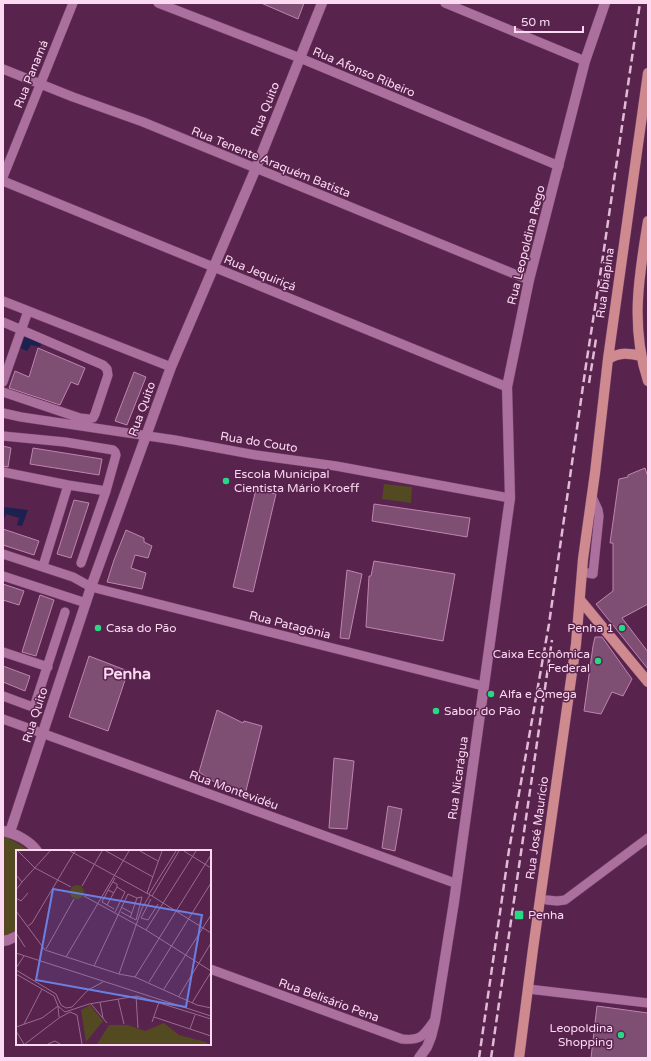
<svg xmlns="http://www.w3.org/2000/svg" width="651" height="1061" font-family="'Varela Round',sans-serif">
<rect width="100%" height="100%" fill="#58234d"/>
<!-- green -->
<path fill="#534a22" d="M384 484 412 487 411 503 382 499Z
M3 837 9 838 30 851H17V932L3 937Z"/>
<!-- water -->
<path fill="#1d214f" d="M22 335 42 341 40 347 31 345 27 351 18 347Z
M3 507 28 510 22 526 17 525 19 518 6 514 5 518 3 517Z"/>
<!-- building -->
<path fill="#7f4e73" stroke="#c183b1" d="M261 3H304L298 19Z
M38 348 85 368 78 385 71 382 60 405 9 388 15 371 29 377Z
M134 372 146 377 127 425 115 421Z
M3 446 11 448 8 467 3 466Z
M33 448 102 459 99 475 30 464Z
M645 468 648 477V604L622 618 648 652V669L596 604 613 591V543H610L619 479 628 477V475Z
M256 489 276 494 253 592 233 587Z
M74 500 89 503 71 558 57 554Z
M374 504 470 518 467 537 372 521Z
M3 529 39 541 34 555 3 545Z
M126 530 144 538V542L152 546 148 558 135 555 131 568 146 573 142 589 107 582 114 560Z
M374 561 455 574 443 641 366 627 369 576H371Z
M347 570 362 574 349 639 340 638Z
M3 584 24 591 19 605 3 600Z
M40 595 54 600 36 656 22 652Z
M595 637H602L632 679 623 696 612 692 601 714 584 711 593 646Z
M89 656 128 671 108 731 69 717Z
M3 666 30 676 25 691 3 682Z
M217 710 243 723 244 721 262 726 245 795 216 783 199 772Z
M334 758 354 761 347 829 329 828Z
M388 806 402 809 395 851 382 848Z
M597 1006 648 1013V1058H591Z"/>
<g fill="none" stroke-linecap="round" stroke-linejoin="round">
<!-- street casing -->
<g stroke="#714267" stroke-width="10">
<path id="street" d="M158 3 300 58 559 166
M445 3 585 61
M3 69 73 97 143 122 529 280
M3 177 73 3
M3 181 507 387
M3 301 171 367
M3 322 103 365 107 369 108 375 95 414 93 418 89 419 80 418 3 392
M3 382 28 311
M3 413 21 417 175 440 256 455 336 466 510 498
M3 436 65 442 113 450 115 452 116 455 106 491 81 563
M3 472 68 485 106 491
M3 554 73 577 91 587 483 686
M43 566 68 485
M582 572 593 574 599 516 598 510 592 497
M3 576 86 603
M3 652 48 667
M3 696 30 706H33L35 704 65 612
M3 719 452 882H457
M547 900 557 901 565 900 648 838
M210 969 402 1039C421 1041 423 1036 434 1021
M528 989 648 1003"/>
</g>
<!-- secondary casing -->
<g stroke="#714267" stroke-width="11">
<path id="secondary" d="M3 831C15 833 30 841 37 851
M10 832 91 587 171 367 256 168 322 3
M3 941 8 940 17 936
M419 1058 427 1047 431 1037 435 1021 454 902 510 498 507 387 529 280 585 61 605 3"/>
</g>
<!-- primary casing -->
<g stroke="#714267" stroke-width="11">
<path id="primary" d="M648 221C639 275 630 327 648 381
M608 359C620 352 628 353 641 356
M581 601 648 682
M519 1058 533 949 576 644 583 559 595 473 608 359 648 73"/>
</g>
<!-- street -->
<use href="#street" stroke="#ab709d" stroke-width="9"/>
<!-- secondary -->
<use href="#secondary" stroke="#ab709d" stroke-width="10"/>
<!-- primary -->
<use href="#primary" stroke="#cf8a8f" stroke-width="10"/>
<!-- rail -->
<path stroke="#e1bbd6" stroke-width="2.5" stroke-dasharray="8 4" stroke-linecap="butt" d="M589 383 596 339
M479 1058 509 850 549 624 586 365 603 256 640 3
M491 1058 552 640"/>
</g>
<!-- markers -->
<g fill="#27d885" stroke="#58234d" stroke-width="1.5">
<circle cx="226" cy="481" r="4"/>
<circle cx="98" cy="628" r="4"/>
<circle cx="622" cy="628" r="4"/>
<circle cx="598" cy="661" r="4"/>
<circle cx="491" cy="694" r="4"/>
<circle cx="436" cy="711" r="4"/>
<rect x="514" y="910" width="10" height="10" rx="2"/>
<circle cx="621" cy="1035" r="4"/>
</g>
<g text-anchor="middle" dominant-baseline="central" stroke-width="3" stroke-linejoin="round" paint-order="stroke">
<!-- street labels -->
<g font-size="12" fill="#fbd9f1" stroke="#58234d">
<text transform="translate(364 72) rotate(23)">Rua Afonso Ribeiro</text>
<text transform="translate(31 74) rotate(-68)">Rua Panamá</text>
<text transform="translate(265 109) rotate(-68)">Rua Quito</text>
<text transform="translate(271 162) rotate(22)">Rua Tenente Araquém Batista</text>
<text transform="translate(526 245) rotate(-76)">Rua Leopoldina Rego</text>
<text transform="translate(260 273) rotate(22)">Rua Jequiriçá</text>
<text transform="translate(605 283) rotate(-82)">Rua Ibiapina</text>
<text transform="translate(142 409) rotate(-70)">Rua Quito</text>
<text transform="translate(259 442) rotate(9)">Rua do Couto</text>
<text transform="translate(290 625) rotate(14)">Rua Patagônia</text>
<text transform="translate(35 715) rotate(-72)">Rua Quito</text>
<text transform="translate(458 778) rotate(-82)">Rua Nicarágua</text>
<text transform="translate(234 790) rotate(20)">Rua Montevidéu</text>
<text transform="translate(537 828) rotate(-82)">Rua José Maurício</text>
<text transform="translate(329 1000) rotate(20)">Rua Belisário Pena</text>
</g>
<!-- poi labels -->
<g font-size="12" fill="#fbd9f1" stroke="#58234d" text-anchor="start">
<text x="234" y="474">Escola Municipal<tspan x="234" dy="14">Cientista Mário Kroeff</tspan></text>
<text x="106" y="628">Casa do Pão</text>
<text x="614" y="628" text-anchor="end">Penha 1</text>
<text x="590" y="654" text-anchor="end">Caixa Econômica<tspan x="590" dy="14">Federal</tspan></text>
<text x="499" y="694">Alfa e Ômega</text>
<text x="444" y="711">Sabor do Pão</text>
<text x="528" y="915">Penha</text>
<text x="613" y="1028" text-anchor="end">Leopoldina<tspan x="613" dy="14">Shopping</tspan></text>
</g>
<!-- district labels -->
<g font-size="16" font-weight="bold" fill="#fbd9f1" stroke="#58234d">
<text x="127" y="674">Penha</text>
</g>
</g>
<!-- overview -->
<g transform="translate(16 850)">
<rect width="195" height="195" fill="#58234d"/>
<path d="M54 42a7 7 0 1 1 14 0a7 7 0 1 1-14 0ZM74 155 87 171 70 192 65 160ZM148 173 163 185 190 192 192 194H81L93 175H112L129 181Z" fill="#534a22"/>
<path fill="none" stroke="#996c8f" stroke-width="1" d="M2 1 19 18 55 37M54 1 136 46 195 83M90 1 137 27M124 1 142 11M168 1 195 18M0 25 6 32 0 40M6 32 34 1M66 36 86 1M92 40 99 28M98 43 92 40 86 52 98 59M131 43 146 1M133 44 160 1M68 46 130 80 195 121M136 46 163 1M0 48 5 51 12 43M135 49 125 68 132 70 142 54M91 55 101 37V34L97 32M105 57 116 63M0 61 29 100 103 124 119 127 181 155 195 158M99 62 109 42 101 37M114 68 121 48M12 76 16 73 59 1M130 80 180 1M0 83 9 97M30 99 58 49M0 103 195 166M50 107 113 1M78 116 112 44 121 48 126 47 120 70 105 62M0 118 8 106M0 120 40 144 45 155 50 158 56 157 72 140 87 132M0 124 38 146 42 156 49 162 73 154 121 146 195 169M103 124 126 58 134 45M119 127 195 5M133 132 195 33M148 139 195 65M120 146 122 178M163 146 195 93M102 149 108 174M84 152 87 168M176 153 195 122M75 154 91 173M61 165 66 194M138 167 195 186M136 172 143 152M8 174 26 139M0 177 26 168 42 156 43 167M174 179 179 165M0 181 8 194M9 194 43 168 54 162 61 165M32 194 39 191 44 194"/>
<path fill="#6b7fe1" fill-opacity="0.15" stroke="#6b7fe1" stroke-width="2" d="M37 39 186 65 170 157 20 130Z"/>
<rect width="195" height="195" fill="none" stroke="#fbd9f1" stroke-width="2"/>
</g>
<!-- border -->
<rect width="651" height="1061" fill="none" stroke="#fbd9f1" stroke-width="8"/>
<!-- scale -->
<path d="M515 26v6h68v-6" fill="none" stroke="#fbd9f1" stroke-width="2"/>
<text x="521" y="26" font-size="12" fill="#fbd9f1" stroke="#58234d" stroke-width="3" paint-order="stroke">50 m</text>
</svg>
